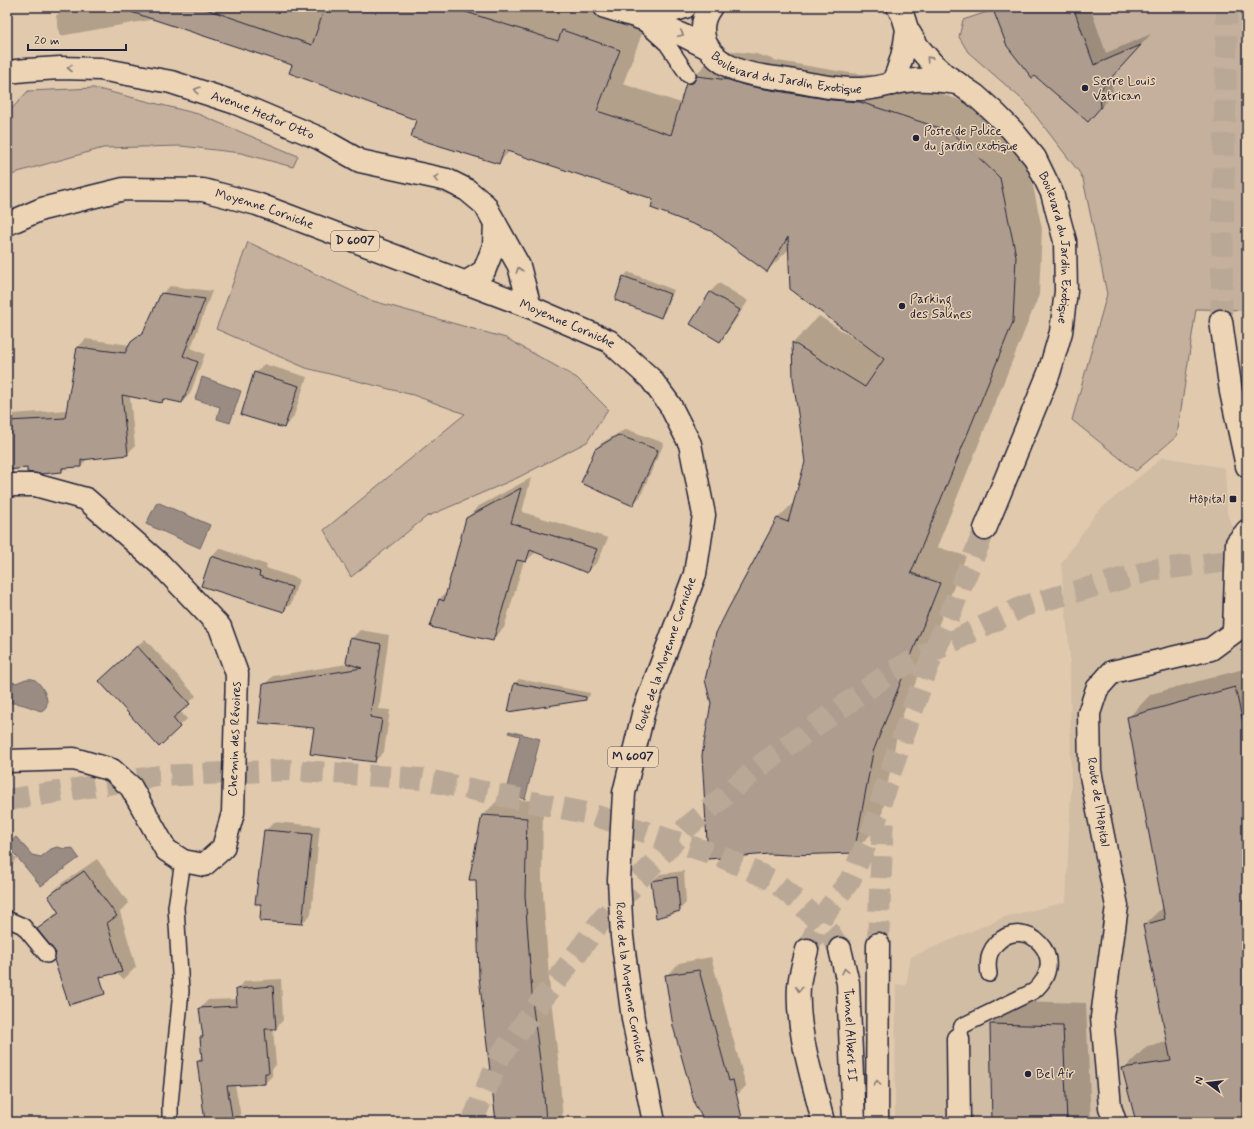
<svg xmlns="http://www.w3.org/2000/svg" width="1254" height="1129" font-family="Mynerve,sans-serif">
<rect width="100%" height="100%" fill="#e0c9ad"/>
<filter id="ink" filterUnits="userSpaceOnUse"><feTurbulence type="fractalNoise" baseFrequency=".025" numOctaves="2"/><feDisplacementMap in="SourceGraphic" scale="8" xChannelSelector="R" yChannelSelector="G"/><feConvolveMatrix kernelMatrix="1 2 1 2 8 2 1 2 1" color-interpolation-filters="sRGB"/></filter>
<g filter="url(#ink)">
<!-- built -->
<path fill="#d1bca4" d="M1163 457 1225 468 1227 512 1247 573V1122H895L896 984 906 986 911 957 1005 917 1066 902 1071 790 1070 655 1061 564 1096 513Z"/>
<!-- green -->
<path fill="#c4b09c" stroke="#73696c" d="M992 7H1247V310L1196 309 1177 436 1136 471 1072 420 1107 294 1083 179 1079 172 1025 102 968 52 959 37 963 20 993 10Z
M94 88 198 114 298 156 293 167 241 153 181 146 103 148 18 172 7 178V114L28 91Z
M248 242 373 301 506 338 577 378 608 409 587 442 517 478 426 517 351 577 324 530 465 414 413 395 306 368 216 329Z"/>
<!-- water -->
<path fill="#9a8c83" stroke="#6a6266" d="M202 377 241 391 230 423 217 419 220 407 195 399Z
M157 502 210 525 200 548 146 524Z
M26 679C29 679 32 678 35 680 43 685 54 706 41 711 29 707 20 702 7 703V681L16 683Z
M509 731 540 739 525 799 505 794 520 736 508 733Z
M16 837 32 855 41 857 51 849 57 847 65 849 72 848 79 858 41 886 7 845Z"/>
<!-- shadow -->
<path fill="#0003" d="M65 7H303L324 14 326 7H559L580 13 586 7H597L646 23 623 84 681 103 686 84 713 57 724 50 756 54 778 61 850 73 887 76 978 106 1026 152 1042 229 1039 295 937 547 966 556 899 724 880 825 853 852 778 518 795 501 806 462 793 343 819 316 863 344 864 342 790 248 767 271 712 230 655 199 510 151 498 163 418 119 293 64 155 19 60 36 56 16Z
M994 7H1090L1106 53 1151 34 1111 78 1113 93 1100 108Z
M628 272 674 290 665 312 661 316 624 277Z
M719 283 748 301 728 331 720 340 692 323 710 292Z
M170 286 212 291 191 348 205 354 190 394 182 402 166 398 162 402 130 396 135 446 127 454 88 458 81 466 66 467 62 471 28 467 7 460V419L12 414 67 410 78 347 86 339 130 345 145 331 162 294Z
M264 364 307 377 293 418 284 427 255 373Z
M626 429 664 443 640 497 633 504 595 449 603 442Z
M531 478 522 512 608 538 598 561 587 572 536 552 526 561H524L504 628 493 639 439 599 448 591 467 518 479 506Z
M219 548 267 565 266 568 299 579 291 604 283 611 202 585 212 556Z
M360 630 389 635 379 709 390 710 384 752 375 761 315 727 264 685 273 676 347 664 351 639Z
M145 639 196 696 180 711 187 719 159 745 108 674Z
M1247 668V1122H1137L1124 1069 1147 1046 1168 1042 1144 925 1164 906 1128 718 1151 694Z
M519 679 590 693V695L586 699 515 683Z
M499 799 543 801 542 878 550 991 559 1066 563 1122H497L482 816Z
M274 822 320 826 311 915 302 923 265 831Z
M7 852 17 858 7 872Z
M97 859 129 903 120 912 136 967 124 979 43 925 59 910 49 896 62 883Z
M684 871 686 903 679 910 652 882 660 874Z
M711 957 746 1086 733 1099 666 976 679 963Z
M281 979 283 1020 276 1028H273L276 1065 272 1069V1076L265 1083 235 1085 242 1122H206L198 1061 203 1057 201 1037 204 1035 200 1008 208 1000 238 999 237 989 245 981Z
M1015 1001 1086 1003 1091 1122H993L991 1024Z"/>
<!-- building -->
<path fill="#ae9d8f" stroke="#22223b" d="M132 7H200L312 45 325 7H450L558 41 562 30 620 50 597 111 671 135 686 83H693L697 76 729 80 744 85 759 88 832 100 860 102 952 132 1000 178 1016 256 1013 322 911 573 940 583 873 752 854 853 789 855 769 854 708 859 702 755 711 703 705 680 716 633 728 609 777 518 788 522 805 462 793 379 792 342 865 387 884 359 790 289 788 237 767 272 711 231 651 208 653 199 504 150 499 164 411 137 416 120 289 73 292 65 131 12Z
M992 7H1073L1094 65 1141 45 1099 91 1101 107 1088 122 1035 76 1032 78 1007 46Z
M623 276 670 294 661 318 615 300Z
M710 292 740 310 720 342 690 324Z
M161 293 205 299 183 356 198 362 182 403 163 399 162 403 122 395 128 455 81 460V467L62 468V472L40 474 27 472V468L7 470V421L65 418 77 347 125 353 131 342 143 333Z
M254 372 299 386 284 428 241 415Z
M618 435 658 450 633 506 581 483 595 449Z
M521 488 511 523 597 549 587 573 530 550 526 562 517 560 493 641 430 627 439 599 444 601 466 518Z
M211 556 260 572 259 576 292 587 284 612 201 586Z
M350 638 381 644 370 717 382 719 375 762 310 754 314 728 259 723 263 684 362 668 346 663Z
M137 646 190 704 173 718 180 727 159 747 99 681Z
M514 683 586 697V700L508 712Z
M1235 687 1247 741V1122H1136L1122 1068 1171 1061 1143 925 1165 919 1127 717Z
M482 815 527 818 525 895 533 1008 543 1083 546 1122H496L479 977 476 880H469Z
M264 830 312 834 302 924 260 921 261 904H255Z
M84 871 117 916 107 923 122 972 100 977 105 994 69 1005 54 960 56 953 37 929 59 913 48 896Z
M677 877 680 911 656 918 651 881Z
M699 970 729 1081 733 1080 743 1122H705L695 1105 673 1026 665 975Z
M273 986 276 1029H265L269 1073H265V1084L227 1086 233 1122H205L197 1061H202L200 1037H203L199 1008 237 1006 236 989Z
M990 1024 1063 1026 1067 1122H992Z"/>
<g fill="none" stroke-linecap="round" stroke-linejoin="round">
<!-- tertiary-tunnel -->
<path stroke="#baa896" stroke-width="22" stroke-dasharray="22 11" stroke-linecap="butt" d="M1221 321 1227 7"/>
<!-- secondary-tunnel -->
<path stroke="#baa896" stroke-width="22" stroke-dasharray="22 11" stroke-linecap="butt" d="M878 944 883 817
M807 950 823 916 850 880 874 827 885 788 927 669 985 529"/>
<!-- primary-tunnel -->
<path stroke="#baa896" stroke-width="22" stroke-dasharray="22 11" stroke-linecap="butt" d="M7 800 158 776 288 770 422 779 590 814 720 856 774 881 799 902 829 932 840 949
M472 1122 500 1056 601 921 685 829 766 761 891 672 1024 606 1153 570 1247 559"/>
<!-- service casing -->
<g stroke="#22223b" stroke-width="18">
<path id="service" d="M645 24 667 44 688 75
M7 919 23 926 47 955
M958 1039 962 1026 1034 991C1072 958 1025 914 997 943 988 952 987 962 989 974
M170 1122V1104L181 991 176 907 183 861"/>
</g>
<!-- minor casing -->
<g stroke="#22223b" stroke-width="25">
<g id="minor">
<path id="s1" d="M7 72 27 70 60 68 100 69 171 82 236 103 319 138 360 161 447 180 467 190 485 205 519 266 530 307"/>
<path d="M465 283 484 271 494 246 495 223"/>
<path d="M7 485H35L86 499 161 565 220 627 237 674 233 813 223 848 204 865 183 861 166 850 131 787 112 770 74 759 7 761"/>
<path d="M958 1039 959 1122"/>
<path d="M1115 1122 1110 1107 1102 1017 1117 906 1090 771 1089 713 1097 689 1112 672 1211 649 1234 632 1237 543 1247 531"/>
</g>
</g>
<!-- tertiary casing -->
<g stroke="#22223b" stroke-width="25">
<path id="tertiary" d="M1221 321 1231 392 1247 466"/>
</g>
<!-- secondary casing -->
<g stroke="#22223b" stroke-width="25">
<g id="secondary">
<path d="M605 7C641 17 675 30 708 48"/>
<path id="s2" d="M711 7C702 18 701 31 706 44 712 55 723 64 735 69 751 76 771 77 789 80 812 84 837 90 861 89 879 89 896 81 915 80 929 79 943 81 957 83"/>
<path id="s3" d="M898 7 903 16 907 29 918 47 931 62 944 74 975 95 994 112 1012 130 1035 158 1052 193 1065 241 1066 291 1061 332 1049 373 985 529"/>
<path d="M639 14 672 11 685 7"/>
<path d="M892 84C901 65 905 49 907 29"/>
<path d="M807 950C804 962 800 974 799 986 796 1030 813 1079 823 1122"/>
<path d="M877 1122 878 944"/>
</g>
</g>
<!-- primary casing -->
<g stroke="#22223b" stroke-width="25">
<g id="primary">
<path id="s4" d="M7 224 42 209 124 189 203 190 257 204 530 307 609 341 651 379 670 405 690 444 704 515 695 574 644 710 624 793 619 880 622 937 633 1019 654 1122"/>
<path id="s5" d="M840 949 848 983 854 1122"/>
</g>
</g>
<!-- service -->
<use href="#service" stroke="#ecd4b4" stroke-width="15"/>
<!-- minor -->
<use href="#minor" stroke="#ecd4b4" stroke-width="22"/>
<!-- tertiary -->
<use href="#tertiary" stroke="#ecd4b4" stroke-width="22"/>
<!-- secondary -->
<use href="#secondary" stroke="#ecd4b4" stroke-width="22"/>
<!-- primary -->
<use href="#primary" stroke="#ecd4b4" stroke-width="22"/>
</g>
<!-- one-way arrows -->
<defs><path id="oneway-chevron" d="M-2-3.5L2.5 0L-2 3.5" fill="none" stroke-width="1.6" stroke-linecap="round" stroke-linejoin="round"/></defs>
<g stroke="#877b78">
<use href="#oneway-chevron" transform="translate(681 34) rotate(25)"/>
<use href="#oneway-chevron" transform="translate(929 59) rotate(-132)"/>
<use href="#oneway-chevron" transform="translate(70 68) rotate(-180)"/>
<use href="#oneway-chevron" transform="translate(197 90) rotate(-162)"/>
<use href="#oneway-chevron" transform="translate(436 178) rotate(-168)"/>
<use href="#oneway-chevron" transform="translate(519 270) rotate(-108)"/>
<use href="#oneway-chevron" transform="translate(845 971) rotate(-103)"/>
<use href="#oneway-chevron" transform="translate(799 989) rotate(94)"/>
<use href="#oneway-chevron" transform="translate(877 1083) rotate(-90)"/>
</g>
</g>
<!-- markers -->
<g fill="#22223b" stroke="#ecd4b4" stroke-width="1.5">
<circle cx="1085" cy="88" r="4"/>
<circle cx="916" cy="138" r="4"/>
<circle cx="902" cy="306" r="4"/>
<rect x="1229" y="495" width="8" height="8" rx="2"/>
<circle cx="1028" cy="1074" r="4"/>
</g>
<g text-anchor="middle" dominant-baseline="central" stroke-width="3" stroke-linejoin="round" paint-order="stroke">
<!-- shield labels -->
<g fill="#ecd4b4" stroke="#5f575f" stroke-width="1">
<rect x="331" y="231" width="48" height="20" rx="3"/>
<rect x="608" y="747" width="50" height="20" rx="3"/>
</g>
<g font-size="12" font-weight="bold" fill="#22223b">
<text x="355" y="241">D 6007</text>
<text x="633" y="757">M 6007</text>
</g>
<!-- street labels -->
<g font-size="13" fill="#22223b" stroke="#ecd4b4">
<text stroke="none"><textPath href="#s2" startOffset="129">Boulevard du Jardin Exotique</textPath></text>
<text stroke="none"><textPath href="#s1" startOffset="263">Avenue Hector Otto</textPath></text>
<text stroke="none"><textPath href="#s4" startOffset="266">Moyenne Corniche</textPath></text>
<text stroke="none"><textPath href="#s3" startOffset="301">Boulevard du Jardin Exotique</textPath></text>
<text stroke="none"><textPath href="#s4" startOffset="590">Moyenne Corniche</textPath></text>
<text transform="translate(666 654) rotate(-71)">Route de la Moyenne Corniche</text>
<text transform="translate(235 739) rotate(-88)">Chemin des Révoires</text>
<text transform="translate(1098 802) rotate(81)">Route de l'Hôpital</text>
<text stroke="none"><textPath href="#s4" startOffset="1321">Route de la Moyenne Corniche</textPath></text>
<text stroke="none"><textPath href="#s5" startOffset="87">Tunnel Albert II</textPath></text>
</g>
<!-- poi labels -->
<g font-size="13" fill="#22223b" stroke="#ecd4b4" text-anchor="start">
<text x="1093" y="81">Serre Louis<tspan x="1093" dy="15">Vatrican</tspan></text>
<text x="924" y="131">Poste de Police<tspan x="924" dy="15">du jardin exotique</tspan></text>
<text x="910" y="299">Parking<tspan x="910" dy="15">des Salines</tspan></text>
<text x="1225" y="499" text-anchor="end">Hôpital</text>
<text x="1036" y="1074">Bel Air</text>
</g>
</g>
<!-- margin -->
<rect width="1254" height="1129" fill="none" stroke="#ecd4b4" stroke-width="24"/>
<rect x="12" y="12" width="1230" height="1105" fill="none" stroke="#22223b" stroke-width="1.5" filter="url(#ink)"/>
<!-- north arrow -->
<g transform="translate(1208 1083) rotate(285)" stroke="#ecd4b4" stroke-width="3" paint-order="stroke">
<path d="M0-3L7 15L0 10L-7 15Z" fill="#22223b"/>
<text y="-6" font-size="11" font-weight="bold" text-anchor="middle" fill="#22223b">N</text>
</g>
<!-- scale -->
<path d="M28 44v6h98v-6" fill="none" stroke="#22223b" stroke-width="2"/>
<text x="34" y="44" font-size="12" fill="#22223b" stroke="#ecd4b4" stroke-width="3" paint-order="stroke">20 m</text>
</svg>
